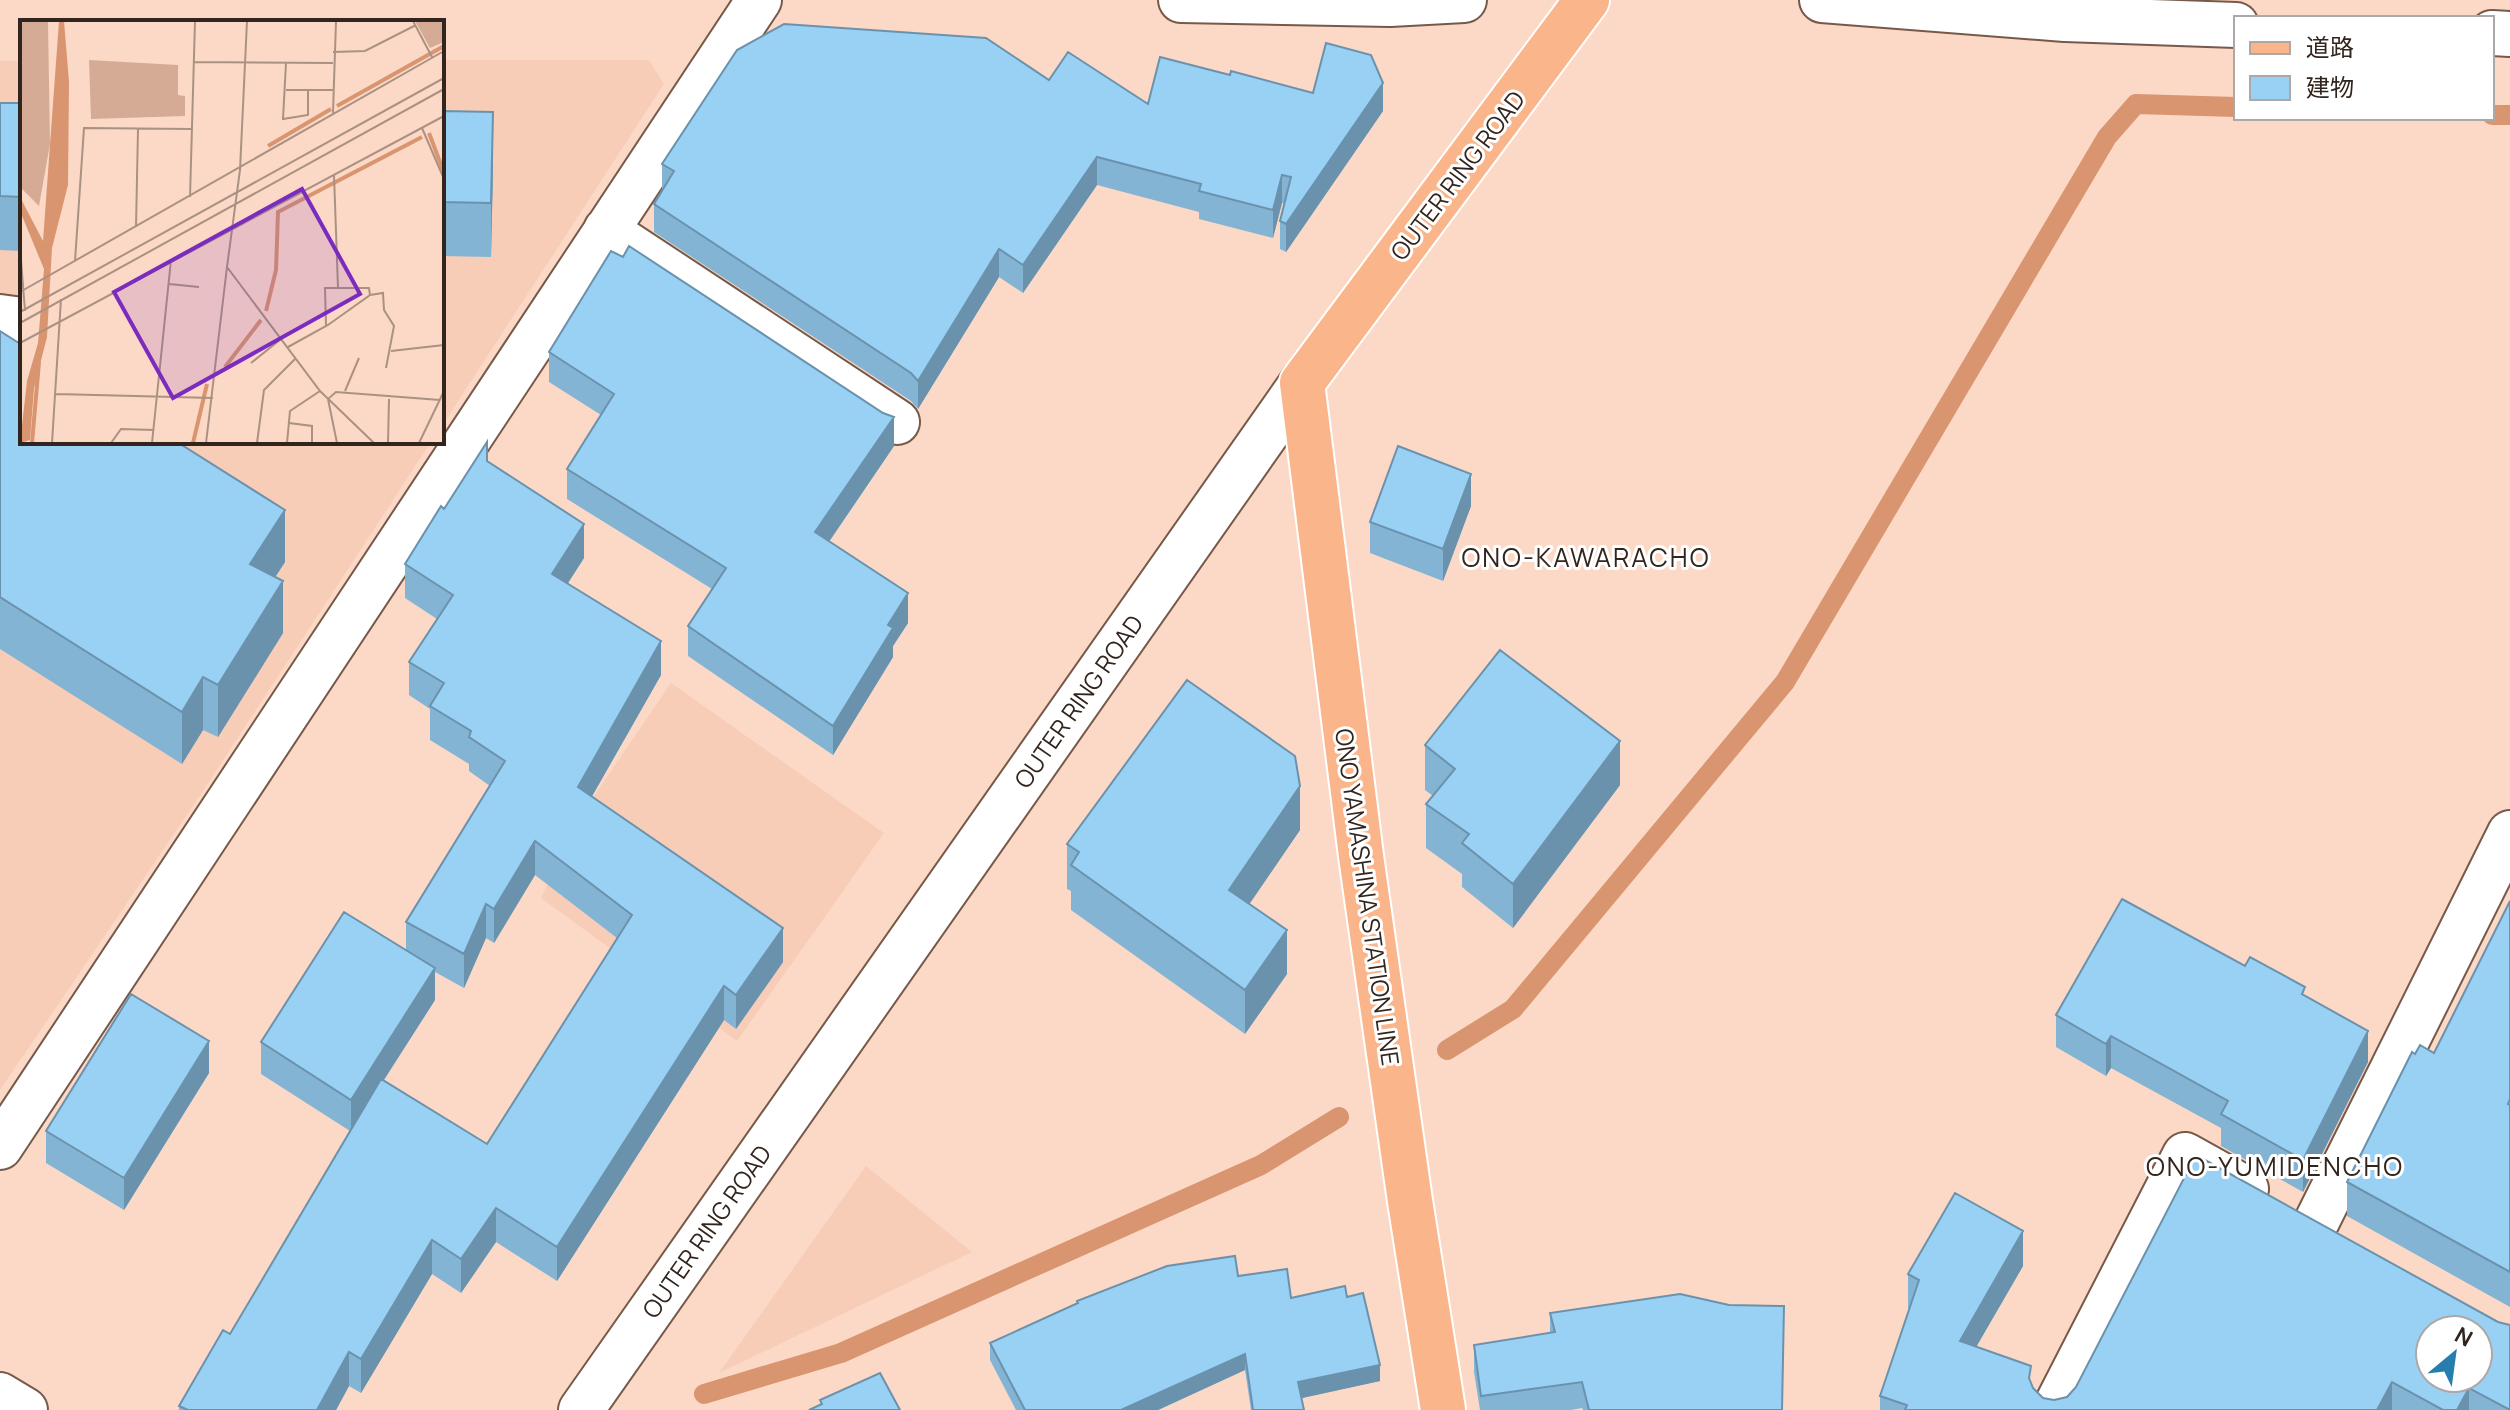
<svg xmlns="http://www.w3.org/2000/svg" width="2510" height="1410" font-family="Manrope,'Noto Sans JP',sans-serif">
<rect width="100%" height="100%" fill="#fcd9c6"/>
<!-- built -->
<path fill="#f7cdb7" d="M442 60H649L664 84 442 426Z
M0 61H22V442H431L201 794 0 1090Z
M671 683 884 833 737 1041 541 898 581 815Z
M866 1166 972 1252 719 1373Z"/>
<g fill="none" stroke-linecap="round" stroke-linejoin="round">
<!-- stream -->
<path stroke="#d99570" stroke-width="20" d="M2492 115H2510
M1447 1050 1513 1009 1785 682 2107 137 2136 104 2236 107
M704 1394 841 1353 1261 1165 1339 1117"/>
<!-- minor casing -->
<g stroke="#775949" stroke-width="48">
<path id="minor" d="M1181 0 1390 4 1464 0
M1822 0 2065 19 2236 25
M2492 33 2510 34
M606 230 897 422
M0 317 22 320
M0 1147 759 0
M2314 1227 2510 833
M0 1395 25 1410
M581 1410 1302 383
M2054 1410 2185 1155 2246 1189"/>
</g>
<!-- major casing -->
<g stroke="#fff" stroke-width="48">
<path id="major" d="M1443 1410 1410 1201 1361 856 1302 383 1587 0"/>
</g>
<!-- minor -->
<use href="#minor" stroke="#fff" stroke-width="44"/>
<!-- major -->
<use href="#major" stroke="#fbb58a" stroke-width="44"/>
</g>
<!-- wall -->
<path fill="#84b4d3" fill-rule="evenodd" d="M1230 75 1383 111 1286 252 1280 249V221L1284 203H1282L1273 238 1199 219V212L1097 185 1023 293 999 277 918 409 911 401 654 232V204L662 191V164L1049 80 1148 104Z
M0 103H22V251L0 250Z
M442 111 493 166 491 257 442 256Z
M0 331 285 562 275 577 283 633 218 737 203 730 182 764 0 649Z
M549 352 894 446 829 542 908 623 893 646V657L833 755 688 656V626L712 589 567 499V469L601 415 549 382Z
M487 461 584 558 568 583 661 675 592 796 783 962 736 1029 724 1020 557 1281 496 1242 461 1293 432 1274 361 1393 349 1386 336 1410H179V1406L230 1334 350 1131 261 1074V1042L406 950V922L490 786 469 771V764L430 740V709L409 695V662L437 619 405 598V564L444 509ZM535 875 617 938 487 1144 384 1080 435 1000V972L464 988 486 938 494 943Z
M1471 506 1443 581 1370 553V522Z
M1425 745 1620 785 1513 928 1462 887V874L1426 848V804L1433 796 1425 790Z
M1300 830 1249 904 1287 974 1245 1034 1071 910V891L1067 889V844Z
M2510 901V1307L2347 1216V1182L2415 1054 2434 1053Z
M2245 966 2305 996 2368 1062 2303 1192 2221 1146V1128L2111 1068 2106 1076 2056 1047V1015Z
M209 1073 124 1210 46 1163V1131Z
M2196 1155 2510 1410H1880V1396L1909 1309 1908 1308V1274L2023 1266 1976 1347 2031 1384 2033 1388 2043 1398 2054 1400 2067 1397 2076 1387Z
M1238 1276 1291 1298 1347 1297 1380 1381 1301 1398 1304 1410H1251L1245 1370 1158 1410H1016L990 1360V1343Z
M1550 1313 1784 1333 1782 1410H1583L1582 1408 1571 1410H1480L1474 1372V1345L1550 1333Z"/>
<!-- shaded-wall -->
<path fill="#6b92ac" d="M1383 83V111L1286 252V224Z
M493 112V166L491 257V203Z
M1097 157V185L1023 293V265Z
M1282 175V203L1273 238V210Z
M999 249V277L918 409V381Z
M894 417V446L815 562V532Z
M1471 474V506L1443 581V549Z
M285 510V562L250 616V564Z
M584 524V558L552 608V574Z
M283 581V633L218 737V685Z
M908 593V623L893 646V657L833 755V726L888 625Z
M661 641V675L578 821V787Z
M203 677V730L182 764V712Z
M1620 741V785L1513 928V884Z
M1300 786V830L1229 934V890Z
M535 841V875L494 943V909Z
M486 904V938L464 988V954Z
M783 928V962L736 1029V995Z
M1287 930V974L1245 1034V990Z
M435 968V1000L351 1131V1100Z
M724 986V1020L557 1281V1247Z
M2368 1031V1062L2303 1192V1160Z
M2111 1036V1068L2106 1076V1044Z
M209 1041V1073L124 1210V1178Z
M496 1208V1242L461 1293V1259Z
M2023 1231V1266L1960 1375V1341Z
M432 1240V1274L361 1393V1359Z
M349 1352V1386L336 1410H317Z
M1245 1354V1370L1158 1410H1121Z
M1380 1365V1381L1298 1399V1382Z
M2392 1382V1410H2377Z
M2469 1388V1410H2457Z"/>
<!-- building -->
<path fill="#99d1f5" stroke="#6b92ac" stroke-width="2" fill-rule="evenodd" d="M784 24 986 38 1049 80 1068 52 1148 104 1160 57 1230 75 1231 71 1313 93 1326 43 1371 55 1383 83 1286 224 1280 221 1291 177 1282 175 1273 210 1199 191 1201 184 1097 157 1023 265 999 249 918 381 911 373 654 204 674 171 662 164 737 50Z
M0 103H22V197L0 196Z
M442 111 493 112 491 203 442 202Z
M629 246 883 413 894 417 815 532 908 593 888 625 893 628 833 726 688 626 726 568 567 469 614 394 549 352 611 251 623 257Z
M0 331 22 345V442H177L285 510 250 564 283 581 218 685 203 677 182 712 0 597Z
M487 442V461L584 524 552 574 661 641 578 787 783 928 736 995 724 986 557 1247 496 1208 461 1259 432 1240 361 1359 349 1352 317 1410H188L179 1406 223 1330 230 1334 381 1079 487 1144 632 915 535 841 494 909 486 904 464 954 406 922 505 761 469 737 471 731 430 706 444 683 409 662 453 595 405 564 441 506 444 509Z
M1398 446 1471 474 1443 549 1370 522Z
M1500 650 1620 741 1513 884 1462 843 1469 834 1426 804 1455 769 1425 745Z
M1187 680 1295 756 1300 786 1229 890 1287 930 1245 990 1071 865 1079 852 1067 844Z
M2122 899 2245 966 2250 957 2305 987 2302 994 2368 1031 2303 1160 2221 1114 2228 1101 2111 1036 2106 1044 2056 1015Z
M2510 901V1099L2508 1104 2510 1105V1272L2347 1182 2412 1052 2415 1054 2420 1045 2434 1053Z
M344 912 435 968 351 1100 261 1042Z
M131 994 209 1041 124 1178 46 1131Z
M2196 1155 2498 1322 2510 1325V1410L2469 1388 2457 1410H2443L2392 1382 2377 1410H1905L1907 1405 1880 1396 1919 1280 1908 1274 1955 1193 2023 1231 1960 1341 2031 1366 2029 1378 2033 1388 2043 1398 2054 1400 2067 1397 2076 1387ZM2430 1330H2478V1378H2430Z
M1235 1256 1238 1276 1287 1269 1291 1298 1345 1286 1347 1297 1363 1293 1380 1365 1298 1382 1304 1410H1253L1245 1354 1121 1410H1025L990 1343 1078 1303 1077 1301 1167 1266Z
M1680 1294 1729 1305 1784 1306 1782 1410H1589L1582 1382 1481 1396 1474 1345 1555 1332 1550 1313Z
M880 1373 900 1410H809L822 1404 820 1400Z"/>
<g text-anchor="middle" dominant-baseline="central" stroke-width="6" stroke-linejoin="round" paint-order="stroke">
<!-- street labels -->
<g font-size="24" fill="#32251e" stroke="#fff">
<text transform="translate(1457 175) rotate(-53)">OUTER RING ROAD</text>
<text transform="translate(1078 701) rotate(-55)">OUTER RING ROAD</text>
<text transform="translate(1368 897) rotate(82)">ONO YAMASHINA STATION LINE</text>
<text transform="translate(706 1231) rotate(-55)">OUTER RING ROAD</text>
</g>
<!-- neighbourhood labels -->
<g font-size="26" letter-spacing="2" fill="#32251e" stroke="#fff">
<text x="1586" y="557">ONO-KAWARACHO</text>
<text x="2275" y="1166">ONO-YUMIDENCHO</text>
</g>
</g>
<!-- overview -->
<g transform="translate(20 20)">
<rect width="424" height="424" fill="#fcd9c6"/>
<path d="M0 1H28L30 124 19 186 0 167ZM395 1H424V22L410 28ZM69 40 158 45V75L165 76V96L71 99Z" fill="#d5ab95"/>
<path d="M39 1H44L49 62 48 165 32 228 27 317 14 368 10 420 0 423 7 361 18 323 24 249 0 191V177L23 221Z" fill="#d99570"/>
<path fill="none" stroke="#d99570" stroke-width="4" d="M317 86 424 26M409 113 423 150M248 126 311 89M246 291 256 250 258 192 402 117M205 347 241 300M12 423 19 342M173 423 187 364"/>
<path fill="none" stroke="#ab9183" stroke-width="2" d="M227 1 220 150 207 247 300 371 354 423M393 1 412 37M313 32 345 31 396 5M174 42 313 43M266 43 263 99 288 95V70M266 70H313M313 93 316 1M402 108 424 159M314 155 318 268M170 177 175 1M116 207 118 109M0 227 5 291M55 241 64 108 172 109M149 264 179 267M0 272 424 31M350 275 363 273 364 290 374 306 366 348M0 292 424 58M0 303 424 69M0 323 424 96M268 327 308 305 350 275 349 268H305L306 306M371 331 424 325M231 343 261 319M325 371 339 338M36 374 193 378M269 403 292 406V423M32 423 41 279M91 423 101 409 134 410M132 423 151 240M186 423 207 247M237 423 244 370 276 338M267 423 270 391 300 371M317 423 308 379 316 372 420 380M368 423 369 379M399 423 424 371"/>
<path fill="#7b2cbf" fill-opacity="0.15" stroke="#7b2cbf" stroke-width="4" d="M282 169 340 274 153 378 94 272Z"/>
<rect width="424" height="424" fill="none" stroke="#32251e" stroke-width="4"/>
</g>
<!-- legend -->
<rect x="2234" y="16" width="260" height="104" fill="#ffffff" stroke="#ada8a5" stroke-width="2"/>
<rect x="2250" y="42" width="40" height="12" fill="#fbb58a" stroke="#ada8a5" stroke-width="2"/>
<text x="2306" y="56" font-size="24" fill="#32251e">道路</text>
<rect x="2250" y="76" width="40" height="24" fill="#99d1f5" stroke="#ada8a5" stroke-width="2"/>
<text x="2306" y="96" font-size="24" fill="#32251e">建物</text>
<!-- north arrow -->
<g transform="translate(2454 1354) rotate(29)"><circle r="38" fill="#ffffff" stroke="#ada8a5" stroke-width="2"/>
<path d="M0-6L14 30L0 20L-14 30Z" fill="#257ead"/>
<text y="-12" font-size="22" font-weight="bold" text-anchor="middle" fill="#32251e">N</text>
</g>
</svg>
